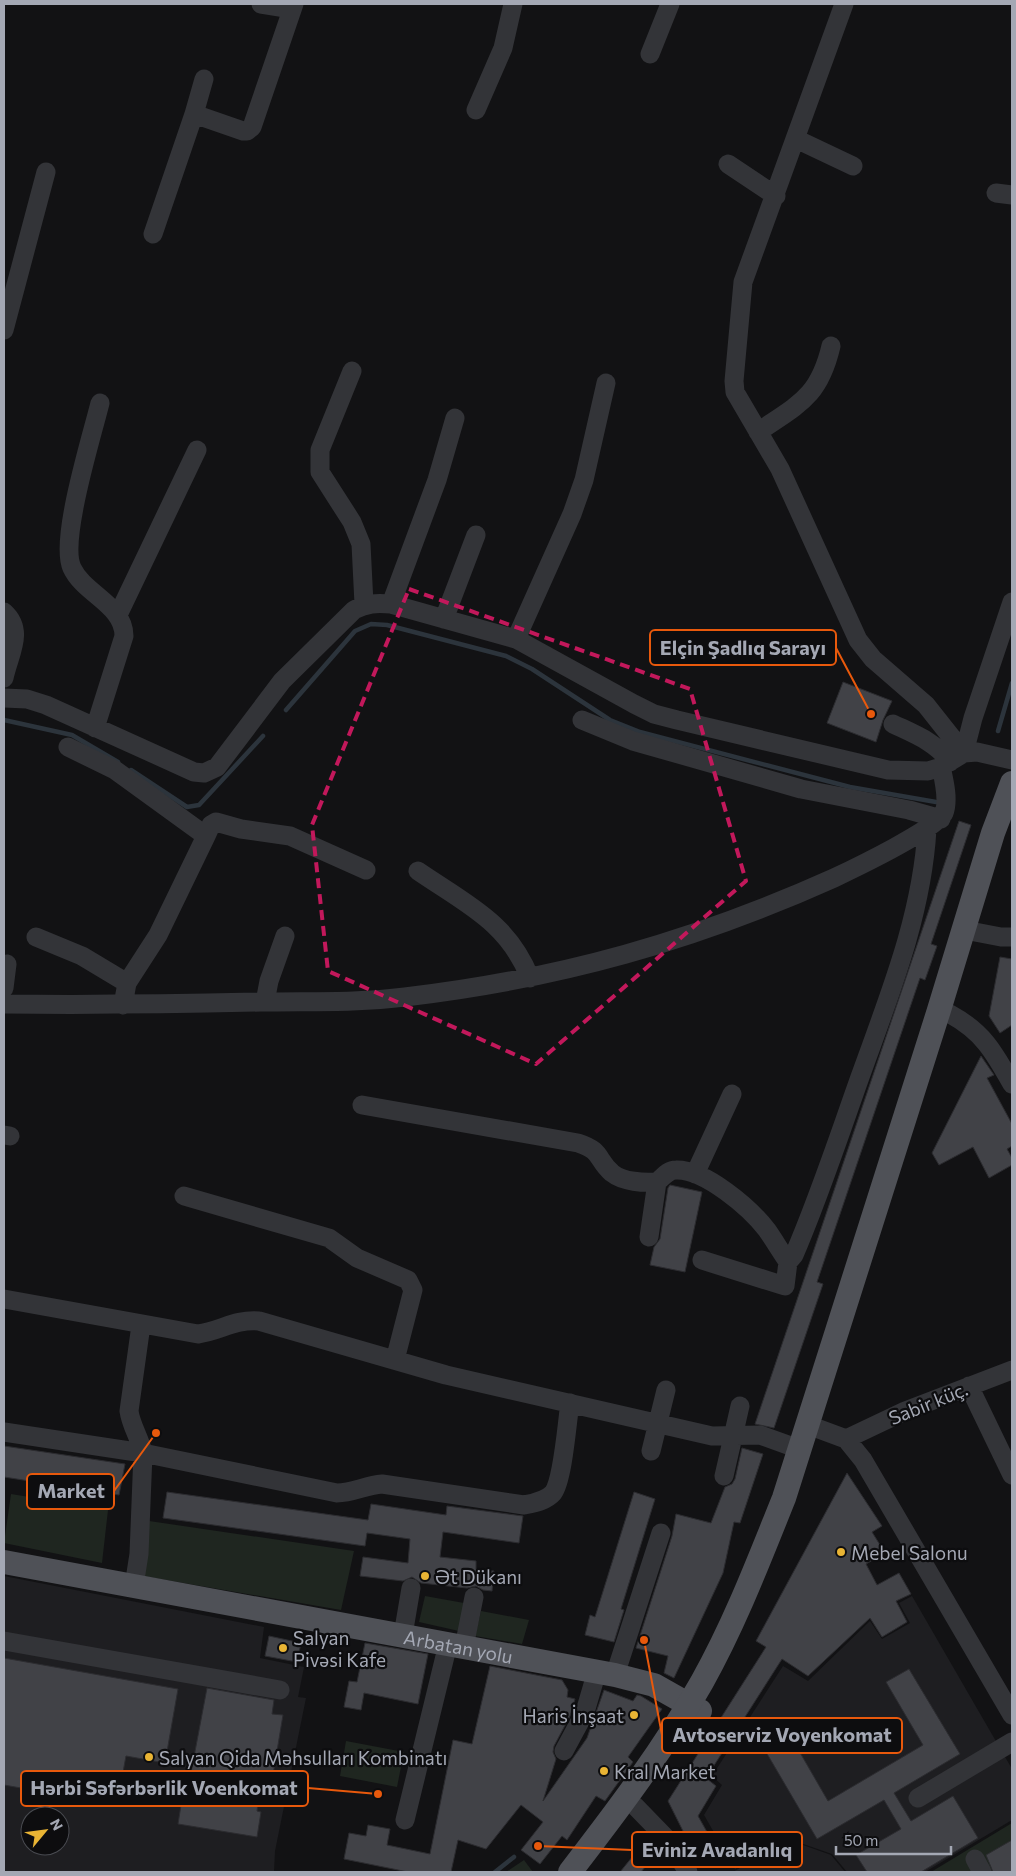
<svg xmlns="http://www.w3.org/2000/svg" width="1016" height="1876" font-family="Commissioner,sans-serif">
<rect width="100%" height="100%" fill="#121214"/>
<!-- built -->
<path fill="#1e1e21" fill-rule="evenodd" d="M4 1576 264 1627 260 1658 304 1667 298 1697 306 1698 275 1851 274 1872H4ZM30 1816H60V1846H30Z
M912 1596 1012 1769V1820L925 1872H847L832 1854 789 1839 735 1869 704 1815 722 1785 712 1776 783 1666 808 1681 870 1621 882 1639 910 1623 899 1603Z
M789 1840 831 1855 845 1872H733Z"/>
<!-- green -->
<path fill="#1f2620" d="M11 1494 108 1510 102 1563 4 1543Z
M149 1521 354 1551 341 1610 143 1576Z
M425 1596 464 1603 459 1631 419 1622Z
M481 1611 529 1620 522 1644 475 1636Z
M346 1741 404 1752 397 1787 340 1776Z
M1012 1823V1872H931Z
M524 1860 533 1872H506Z"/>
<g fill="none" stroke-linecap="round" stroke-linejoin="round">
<!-- stream -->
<path stroke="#2c343c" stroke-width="4.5" d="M286 710 355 631 371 624 387 625 506 656 532 669 610 720 640 732 850 787 936 802
M4 720 72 735 118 762
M998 731 1012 683
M131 770 187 807 199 805 263 736
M495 1872 514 1857"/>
</g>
<!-- building -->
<path fill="#414247" stroke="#2c2c30" d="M843 682 892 701 883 720 876 742 827 723Z
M959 821 971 825 931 944 937 946 925 980 920 978 817 1282 823 1284 774 1428 755 1424Z
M1000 957 1012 959V1025L1000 1033 989 1016Z
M981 1056 994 1075 987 1078 1012 1124V1146L1007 1149 1012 1158V1165L989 1178 973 1147 939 1165 932 1153Z
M670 1185 702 1192 685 1272 650 1265 654 1247 660 1239 668 1188Z
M4 1446 125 1464 119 1495 4 1477Z
M742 1448 763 1454 740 1523 734 1522 723 1573 674 1678 664 1673 668 1656 636 1648 672 1536 676 1514 711 1523 725 1487 732 1484 735 1479Z
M847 1473 882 1526 872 1532 885 1553 866 1564 877 1585 899 1573 911 1594 896 1601 907 1622 882 1637 870 1618 808 1676 782 1659 706 1778 716 1786 698 1816 707 1832 690 1845 668 1801 766 1647 756 1641Z
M167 1492 368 1520 371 1504 446 1515 447 1506 523 1516 519 1543 443 1532 440 1557 476 1561V1569L494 1571 492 1591 483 1590 476 1586 467 1588 421 1583 412 1577 403 1581 360 1576 363 1557 408 1563 410 1539 367 1533 365 1546 163 1518Z
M634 1492 655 1499 621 1609 624 1610 614 1642 585 1635 590 1615 595 1617Z
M269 1636 301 1643 297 1662 265 1656Z
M365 1643 428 1654 418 1704 364 1693 361 1710 344 1707 349 1681 357 1682Z
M4 1658 178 1689 165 1763 126 1756 117 1805 4 1785Z
M490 1666 562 1680 568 1690 567 1697 575 1699 570 1716 554 1746 553 1752 556 1759 543 1801 587 1738 604 1690 633 1701 637 1695 641 1696 662 1709 628 1757 633 1762 605 1801 596 1796 567 1840 562 1836 540 1864 521 1850 543 1822 521 1805 486 1849 458 1840 451 1872H408L344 1859 349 1833 366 1836 368 1825 390 1829 387 1845 430 1854 453 1740 472 1744Z
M909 1669 960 1754 894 1793 911 1821 953 1796 978 1838 921 1872H867L856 1855 901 1829 884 1800 817 1839 766 1752 791 1737 828 1801 923 1745 886 1682Z
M207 1688 274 1700 272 1714 283 1715 272 1781 261 1779 257 1811 261 1812 257 1837 178 1824 182 1799H186Z
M1012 1840V1872H993L986 1855Z
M642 1845 654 1856 641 1872H620Z"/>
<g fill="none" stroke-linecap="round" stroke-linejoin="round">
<!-- minor -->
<path stroke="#333438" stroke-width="19" d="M261 4 292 9
M844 4 743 282 734 381 735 392 780 469 858 640 873 659 926 705 964 753
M650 54 670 4
M476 110 503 48 513 4
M194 114 204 79
M796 139 853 166
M728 164 776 196
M996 193 1012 195
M153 234 194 114 243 131H247L252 127 294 4
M4 330 46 172
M352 371 320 450V472L352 522 361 544 364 604
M758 432C799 404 819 397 831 346
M391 604 437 480 455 418
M4 612C25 631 9 654 4 678
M118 615 197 450
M444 619 476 535
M516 639 572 514 584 480 606 383
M4 698 27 699 46 705 194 772 204 773 217 767 282 681 354 610C367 603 376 603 391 604L516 639 634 704 654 714 677 720 888 770 928 771 941 767 964 753 977 752 1012 760
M582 720 633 741 801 789 909 810 941 819
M893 724C914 734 936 742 950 762
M95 728 124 636C124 605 84 594 72 568 59 541 92 436 100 403
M68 747 115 770 206 836 158 935 127 983 123 1005
M964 753 973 718 1012 602
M206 836 211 825 216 822 241 829 290 836 366 870
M418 871C466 904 508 922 530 978
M975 932 1001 937H1012
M36 937 82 956 127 983
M4 988 7 964
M265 1002 269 981 285 936
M4 1004C90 1005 175 1004 261 1002 309 1001 357 1003 405 997 559 979 694 941 834 878 853 869 938 828 944 813 949 800 944 780 941 767
M950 1014C983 1032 994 1052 1012 1084
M362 1105 578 1143C603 1151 596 1159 612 1173 623 1182 644 1183 657 1182 663 1177 668 1170 676 1170 705 1169 750 1208 767 1230 774 1240 781 1252 788 1262L794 1255C819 1197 839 1136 860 1077 889 996 922 916 927 829
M4 1135 10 1136
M695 1174 732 1094
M184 1196 329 1238 357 1258 408 1280 413 1290 395 1360
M649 1237 657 1182
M702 1260 785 1286 788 1262
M4 1299 198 1334C221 1331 234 1319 259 1321L446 1375 712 1436 760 1435 799 1449
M969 1386 1012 1475
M819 1429 846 1439 863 1460 1012 1715
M4 1432 143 1453 337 1493C353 1493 366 1485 382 1484L524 1505C534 1503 546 1501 553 1493 563 1480 567 1422 570 1403
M846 1439 905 1411 1012 1370
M651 1451 666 1390
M724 1476 740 1406
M134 1586 139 1554 143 1453C140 1438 131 1426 129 1411L141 1325
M403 1635 411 1588
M4 1641 280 1690
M464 1647 474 1597
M615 1675 661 1533
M564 1751 585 1712 597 1671
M918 1798 1012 1742
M635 1806 668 1840 688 1872
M405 1820 448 1644
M975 1859 982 1872"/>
<!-- major -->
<g stroke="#4f5157" stroke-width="24">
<path id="s1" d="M4 1562 615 1675 654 1685 700 1711"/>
<path d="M570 1872C617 1811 664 1749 702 1682 735 1623 759 1560 784 1498L939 1010 993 833 1012 783"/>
</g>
</g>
<!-- marked area -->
<path fill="none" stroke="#c2185b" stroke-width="4" stroke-dasharray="10 6" stroke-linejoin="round" d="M409 589 690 689 746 881 536 1064 328 971 312 825Z"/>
<!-- markers -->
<g fill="#e9b434" stroke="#0d0d0f" stroke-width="2">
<circle cx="841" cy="1552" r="5"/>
<circle cx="425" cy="1576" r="5"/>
<circle cx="283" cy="1648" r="5"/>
<circle cx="634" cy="1715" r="5"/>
<circle cx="149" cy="1757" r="5"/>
<circle cx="604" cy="1771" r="5"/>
</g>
<g text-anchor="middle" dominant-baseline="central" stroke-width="4.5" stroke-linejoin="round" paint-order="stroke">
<!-- street labels -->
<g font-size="19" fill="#a4a8b4" stroke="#0d0d0f">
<text transform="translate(928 1403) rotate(-22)">Sabir küç.</text>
<text stroke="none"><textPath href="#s1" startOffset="462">Arbatan yolu</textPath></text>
</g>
<!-- poi labels -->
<g font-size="19" fill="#a4a8b4" stroke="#0d0d0f" text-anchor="start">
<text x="851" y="1552">Mebel Salonu</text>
<text x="435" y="1576">Ət Dükanı</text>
<text x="293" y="1637">Salyan<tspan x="293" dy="22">Pivəsi Kafe</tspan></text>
<text x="624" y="1715" text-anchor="end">Haris İnşaat</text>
<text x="159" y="1757">Salyan Qida Məhsulları Kombinatı</text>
<text x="614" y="1771">Kral Market</text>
</g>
</g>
<!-- callouts -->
<path fill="none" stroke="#e8590c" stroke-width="2" d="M871 714L836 648M156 1433L114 1491M644 1640L662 1735M378 1794L308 1788M538 1846L632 1850"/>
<g fill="#e8590c" stroke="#0d0d0f" stroke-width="2">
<circle cx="871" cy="714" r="5"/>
<circle cx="156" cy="1433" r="5"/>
<circle cx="644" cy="1640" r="5"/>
<circle cx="378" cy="1794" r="5"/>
<circle cx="538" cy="1846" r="5"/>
</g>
<g fill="#0d0d0f" stroke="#e8590c" stroke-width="2">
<rect x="650" y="630" width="186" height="35" rx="5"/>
<rect x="27" y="1474" width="87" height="35" rx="5"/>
<rect x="662" y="1718" width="240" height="35" rx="5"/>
<rect x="21" y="1771" width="287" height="35" rx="5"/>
<rect x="632" y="1832" width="170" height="35" rx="5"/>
</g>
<g font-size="20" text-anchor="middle" font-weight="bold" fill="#a4a8b4">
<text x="743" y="655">Elçin Şadlıq Sarayı</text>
<text x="71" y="1498">Market</text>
<text x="782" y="1742">Avtoserviz Voyenkomat</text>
<text x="164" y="1795">Hərbi Səfərbərlik Voenkomat</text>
<text x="717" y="1857">Eviniz Avadanlıq</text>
</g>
<!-- border -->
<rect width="1016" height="1876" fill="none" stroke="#a4a8b4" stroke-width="10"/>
<!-- north arrow -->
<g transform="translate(45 1831) rotate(61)"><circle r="24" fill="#0d0d0f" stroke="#494b51"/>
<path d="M0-4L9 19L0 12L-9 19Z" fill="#e9b434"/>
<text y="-8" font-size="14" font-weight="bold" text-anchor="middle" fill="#a4a8b4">N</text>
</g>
<!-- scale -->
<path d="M836 1846v8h115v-8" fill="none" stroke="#a4a8b4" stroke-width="2.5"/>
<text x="844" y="1846" font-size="15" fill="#a4a8b4" stroke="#0d0d0f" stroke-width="4" paint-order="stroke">50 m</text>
</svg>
